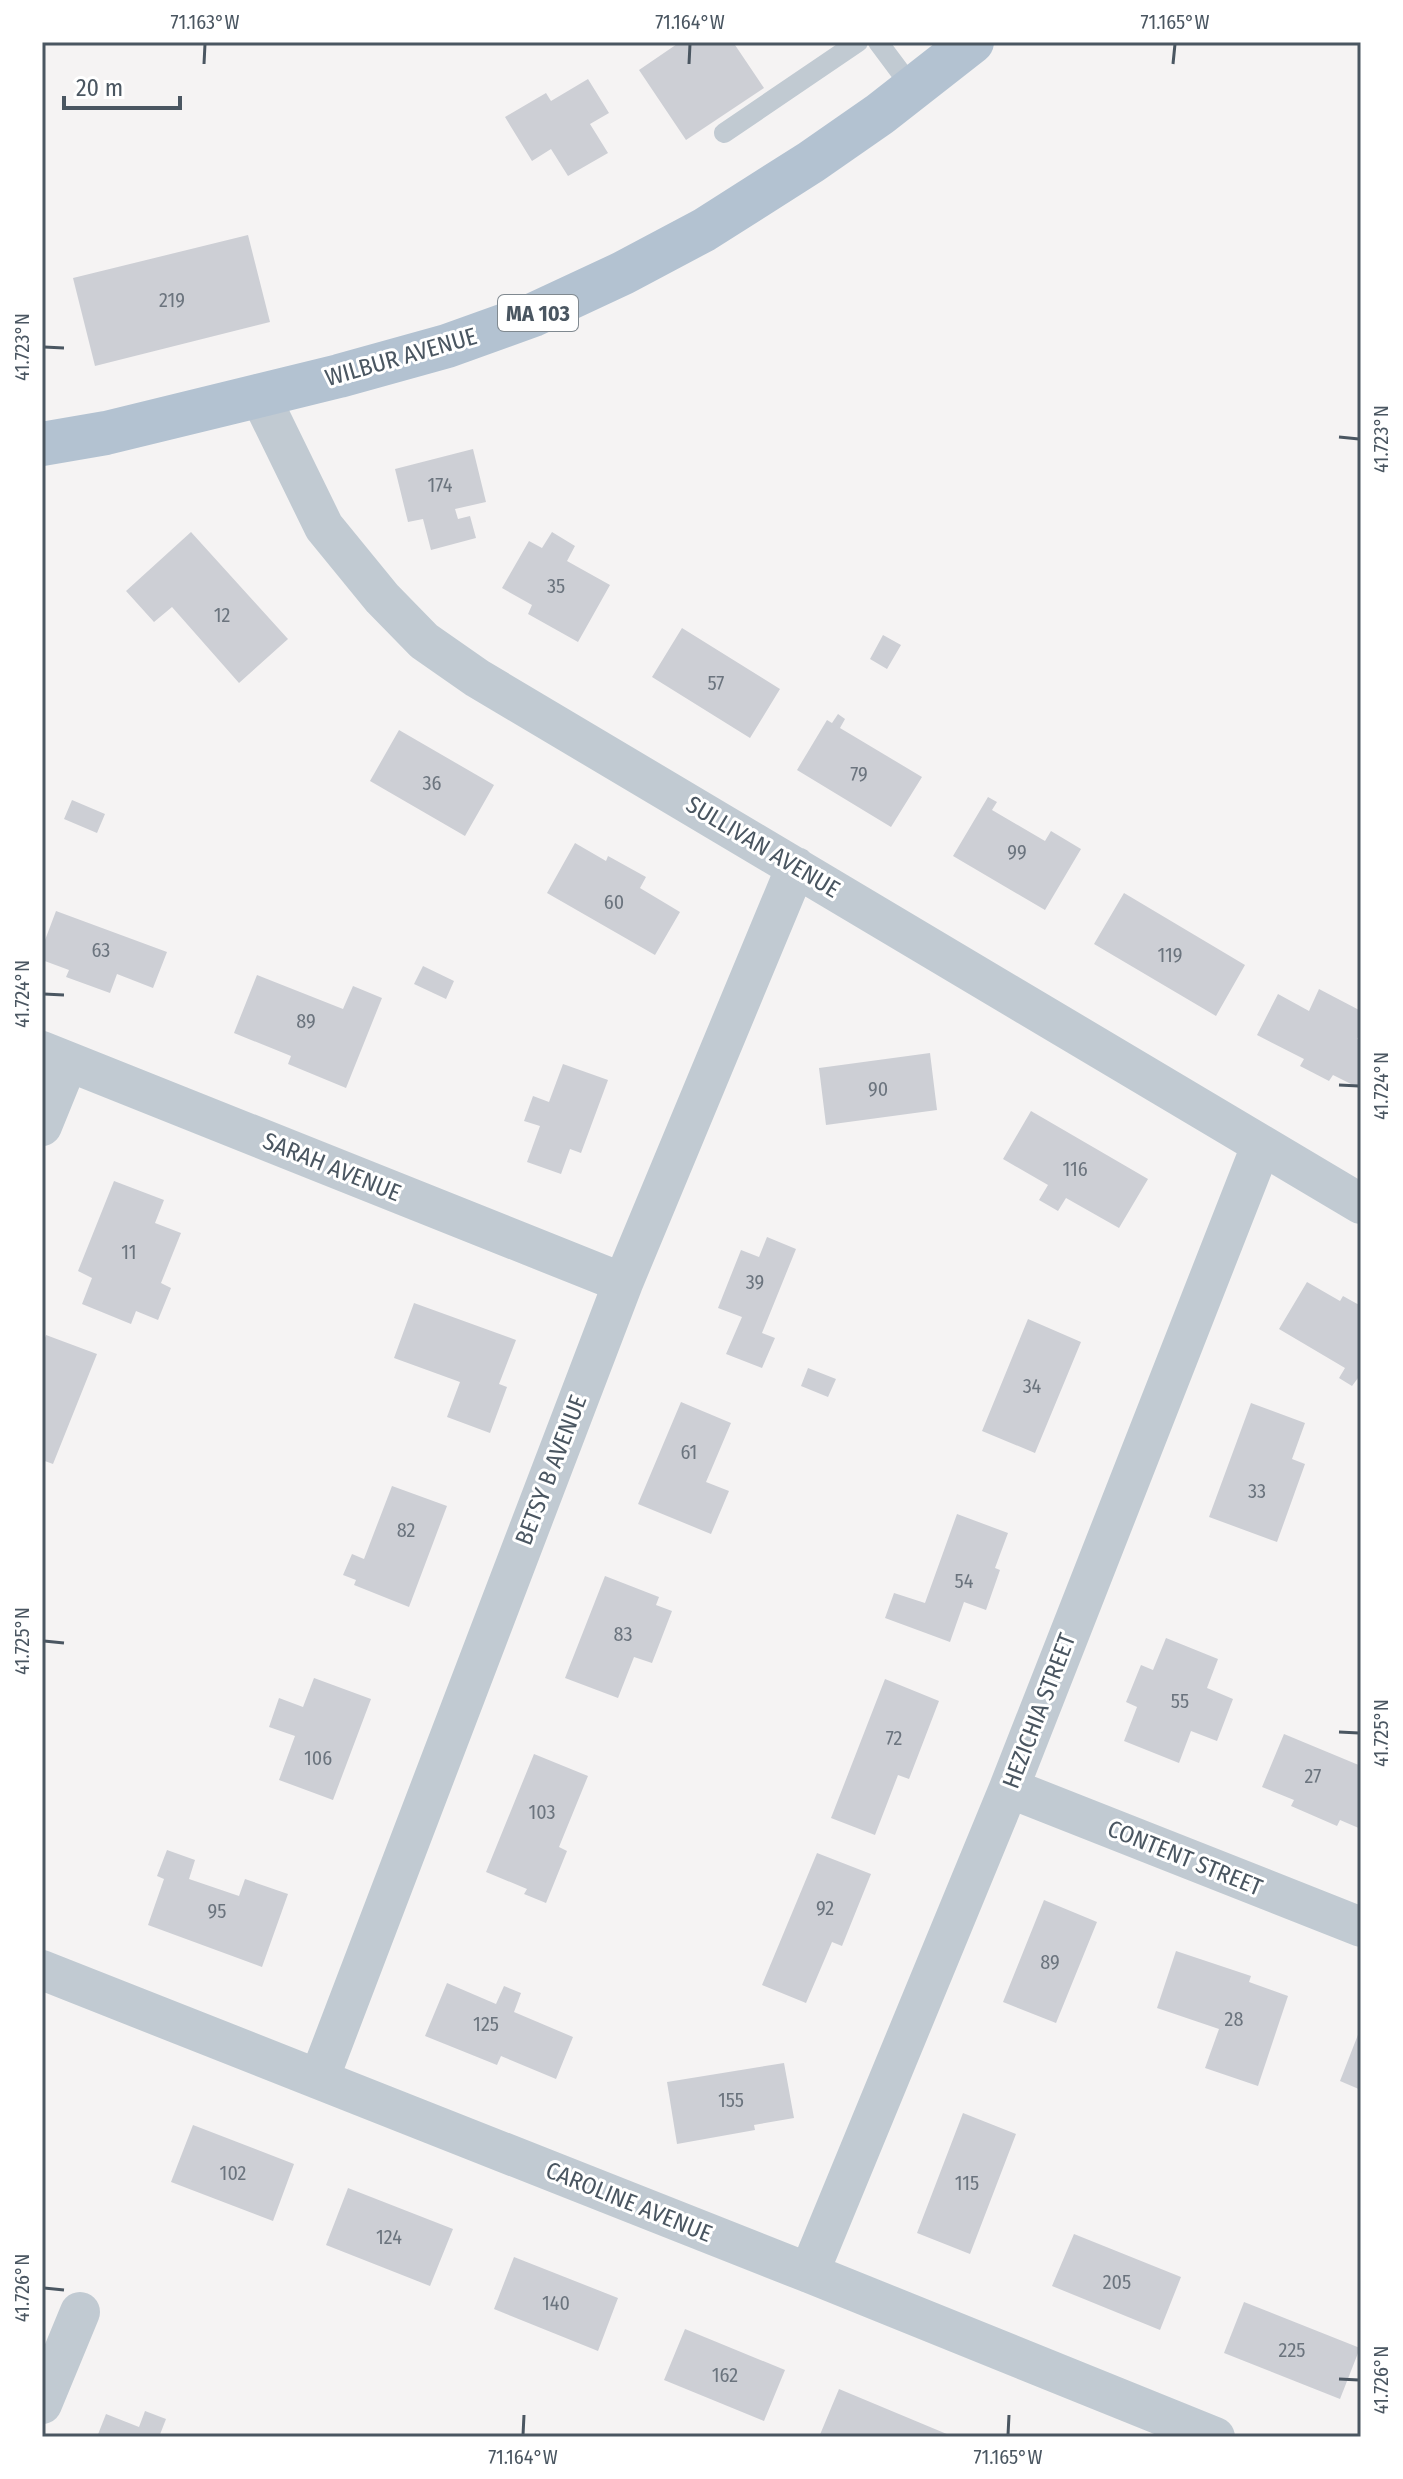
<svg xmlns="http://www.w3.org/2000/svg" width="1403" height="2479" font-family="'Fira Sans Condensed',sans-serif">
<rect width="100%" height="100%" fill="#f5f3f3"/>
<!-- building -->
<path fill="#cdcfd5" d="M680 42H733L764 88 686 140 639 70Z
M588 79 609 113 590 124 608 153 568 176 551 149 532 161 505 117 546 93 551 101Z
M248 235 270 322 95 366 73 278Z
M473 449 486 502 455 509 458 519 470 516 476 538 431 550 423 519 408 522 395 469Z
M191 532 288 639 239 683 172 607 154 622 126 591Z
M552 532 575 546 567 561 610 585 578 642 528 614 532 605 502 588 529 541 542 548Z
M682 628 780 689 750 738 652 677Z
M883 635 901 645 887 669 870 659Z
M838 714 845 719 840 728 922 777 891 827 797 770 827 720 832 723Z
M399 730 494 785 465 836 370 781Z
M988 797 997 802 992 810 1045 841 1051 831 1081 849 1045 910 953 856Z
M72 800 105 814 97 833 64 819Z
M575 843 606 861 608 856 646 877 640 888 680 912 655 955 547 893Z
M1124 893 1245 965 1216 1016 1094 944Z
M56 911 167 952 153 988 117 974 110 993 66 977 69 970 42 960V948Z
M423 966 454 981 446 999 414 984Z
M257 975 343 1009 353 986 382 998 346 1088 288 1064 291 1056 234 1033Z
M1319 989 1361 1011V1032L1357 1039 1361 1040V1089L1333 1075 1329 1081 1300 1066 1304 1059 1257 1035 1278 994 1309 1011Z
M930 1053 937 1110 826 1125 819 1068Z
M563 1064 608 1080 581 1153 570 1149 561 1174 527 1162 540 1126 524 1121 533 1096 549 1102Z
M1031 1111 1148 1179 1119 1228 1066 1198 1058 1211 1039 1200 1048 1185 1003 1159Z
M114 1181 164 1200 155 1223 181 1233 161 1283 171 1288 158 1320 136 1311 131 1324 82 1304 92 1278 78 1271Z
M767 1237 796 1249 762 1333 775 1338 762 1368 726 1354 742 1317 718 1308 741 1250 759 1257Z
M1307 1282 1340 1301 1343 1296 1361 1306V1374L1352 1386 1339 1378 1345 1368 1279 1329Z
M414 1303 516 1340 499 1384 507 1387 490 1433 447 1417 460 1382 394 1358Z
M1028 1319 1081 1342 1035 1453 982 1431Z
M46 1335 97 1354 53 1464 42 1460V1346Z
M808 1368 836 1379 828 1397 801 1386Z
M681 1402 731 1423 706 1482 729 1491 711 1534 638 1504Z
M1251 1403 1305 1423 1292 1459 1305 1464 1277 1542 1209 1517Z
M392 1486 447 1506 409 1607 354 1585 356 1580 343 1575 352 1554 364 1559Z
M957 1514 1008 1533 995 1568 1000 1570 986 1610 964 1602 950 1642 885 1618 894 1593 925 1603Z
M605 1576 659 1597 656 1605 672 1611 652 1663 634 1657 618 1698 565 1678Z
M1166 1638 1218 1659 1207 1688 1233 1699 1217 1741 1191 1731 1179 1763 1124 1741 1137 1707 1126 1702 1141 1665 1153 1670Z
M314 1678 371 1699 333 1800 279 1780 295 1736 269 1727 279 1698 303 1707Z
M885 1679 939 1701 909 1779 898 1775 875 1835 831 1818Z
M1284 1734 1361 1766V1829L1340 1820 1337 1826 1291 1806 1294 1800 1262 1787Z
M534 1754 588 1776 559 1847 567 1851 546 1903 524 1894 527 1889 486 1872Z
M167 1850 195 1860 189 1879 239 1896 245 1879 288 1894 262 1967 148 1925 164 1879 157 1876Z
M817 1853 871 1874 842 1946 832 1942 806 2003 762 1985Z
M1044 1900 1097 1922 1056 2023 1003 2002Z
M1176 1951 1251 1976 1249 1982 1288 1996 1258 2086 1205 2068 1219 2029 1157 2008Z
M447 1983 496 2004 504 1986 521 1993 514 2012 573 2037 556 2079 501 2056 497 2065 425 2036Z
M1361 2027V2090L1340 2081Z
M784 2063 794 2118 754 2125 755 2130 677 2144 667 2082Z
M963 2113 1016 2134 970 2254 917 2233Z
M193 2125 294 2164 273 2221 171 2182Z
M348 2188 453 2229 430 2286 326 2245Z
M1074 2234 1181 2277 1160 2330 1052 2286Z
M514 2257 618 2298 598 2351 494 2309Z
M1244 2302 1360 2348 1340 2399 1224 2353Z
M685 2329 785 2370 764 2421 664 2380Z
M839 2389 954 2437H819Z
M145 2411 166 2419 159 2437H97L106 2414 139 2427Z"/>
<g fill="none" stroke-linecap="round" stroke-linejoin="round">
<!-- service -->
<path stroke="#c1cad2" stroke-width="20" d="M878 42 913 89
M724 133 858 42"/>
<!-- minor -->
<path stroke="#c1cad2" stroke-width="40" d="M259 394 324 527 382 598 424 641 477 678 1361 1204
M42 1051 623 1283
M42 1126 68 1062
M1009 1788 1361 1927
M42 1970 809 2273 1215 2437
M319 2079 623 1283 796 867
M809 2273 1009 1788 1261 1146
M42 2404 80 2312"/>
<!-- primary -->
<path stroke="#b3c2d1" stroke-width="44" d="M42 444 106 433 339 376 447 346 533 315 623 273 704 230 811 162 880 114 972 42"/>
</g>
<!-- ticks -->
<path fill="none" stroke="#4a5661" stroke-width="3" d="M204 64 205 44M689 64 690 44M1173 64 1175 44M44 347 64 348M1339 437 1359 439M44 994 64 995M1339 1085 1359 1086M44 1641 64 1643M1339 1732 1359 1733M44 2288 64 2290M1339 2379 1359 2380M523 2435 524 2415M1008 2435 1009 2415"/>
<g text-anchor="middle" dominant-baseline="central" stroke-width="6" stroke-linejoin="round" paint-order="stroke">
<!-- number labels -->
<g font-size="20" fill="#6b747e">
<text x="172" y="300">219</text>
<text x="440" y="485">174</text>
<text x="556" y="586">35</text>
<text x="222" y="615">12</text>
<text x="716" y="683">57</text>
<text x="859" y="774">79</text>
<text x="432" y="783">36</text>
<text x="1017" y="852">99</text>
<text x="614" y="902">60</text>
<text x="101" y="950">63</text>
<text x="1170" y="955">119</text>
<text x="306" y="1021">89</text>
<text x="878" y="1089">90</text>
<text x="1075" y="1169">116</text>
<text x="129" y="1252">11</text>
<text x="755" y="1282">39</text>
<text x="1032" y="1386">34</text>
<text x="689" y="1452">61</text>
<text x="1257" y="1491">33</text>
<text x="406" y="1530">82</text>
<text x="964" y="1581">54</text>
<text x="623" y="1634">83</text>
<text x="1180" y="1701">55</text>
<text x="894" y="1738">72</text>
<text x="318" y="1758">106</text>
<text x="1313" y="1776">27</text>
<text x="542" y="1812">103</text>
<text x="825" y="1908">92</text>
<text x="217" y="1911">95</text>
<text x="1050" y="1962">89</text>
<text x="1234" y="2019">28</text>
<text x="486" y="2024">125</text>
<text x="731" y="2100">155</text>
<text x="233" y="2173">102</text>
<text x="967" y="2183">115</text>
<text x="389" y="2237">124</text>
<text x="1117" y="2282">205</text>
<text x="556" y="2303">140</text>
<text x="1292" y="2350">225</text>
<text x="725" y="2375">162</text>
</g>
<!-- shield labels -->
<rect fill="#fff" stroke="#808990" stroke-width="2" x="498" y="295" width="80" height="36" rx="6"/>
<g font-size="22" font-weight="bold" fill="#4a5661">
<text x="538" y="313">MA 103</text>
</g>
<!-- street labels -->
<g font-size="24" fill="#4a5661" stroke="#fff">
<text transform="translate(401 357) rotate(-16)">WILBUR AVENUE</text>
<text transform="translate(763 847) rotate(31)">SULLIVAN AVENUE</text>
<text transform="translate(332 1167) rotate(22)">SARAH AVENUE</text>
<text transform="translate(551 1470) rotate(-69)">BETSY B AVENUE</text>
<text transform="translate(1039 1711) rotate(-69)">HEZICHIA STREET</text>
<text transform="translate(1185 1858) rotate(22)">CONTENT STREET</text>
<text transform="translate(629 2202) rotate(22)">CAROLINE AVENUE</text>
</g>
</g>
<!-- border -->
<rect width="1403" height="2479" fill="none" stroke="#ffffff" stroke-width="88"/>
<!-- scale -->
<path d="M64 96v12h116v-12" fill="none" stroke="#4a5661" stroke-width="4"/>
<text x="76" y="96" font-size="24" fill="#4a5661" stroke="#ffffff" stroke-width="6" paint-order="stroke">20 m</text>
<rect x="44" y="44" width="1315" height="2391" fill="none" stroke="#4a5661" stroke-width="3"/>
<g font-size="20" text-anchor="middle" fill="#4a5661">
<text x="205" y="29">71.163°W</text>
<text x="690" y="29">71.164°W</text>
<text x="1175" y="29">71.165°W</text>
<text transform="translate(22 347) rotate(-90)" y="7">41.723°N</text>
<text transform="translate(1381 439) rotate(-90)" y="7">41.723°N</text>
<text transform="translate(22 994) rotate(-90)" y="7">41.724°N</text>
<text transform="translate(1381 1086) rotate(-90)" y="7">41.724°N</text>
<text transform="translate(22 1641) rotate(-90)" y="7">41.725°N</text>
<text transform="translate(1381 1733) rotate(-90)" y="7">41.725°N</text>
<text transform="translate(22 2288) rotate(-90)" y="7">41.726°N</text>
<text transform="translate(1381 2380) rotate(-90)" y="7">41.726°N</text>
<text x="523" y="2464">71.164°W</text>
<text x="1008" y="2464">71.165°W</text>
</g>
</svg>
